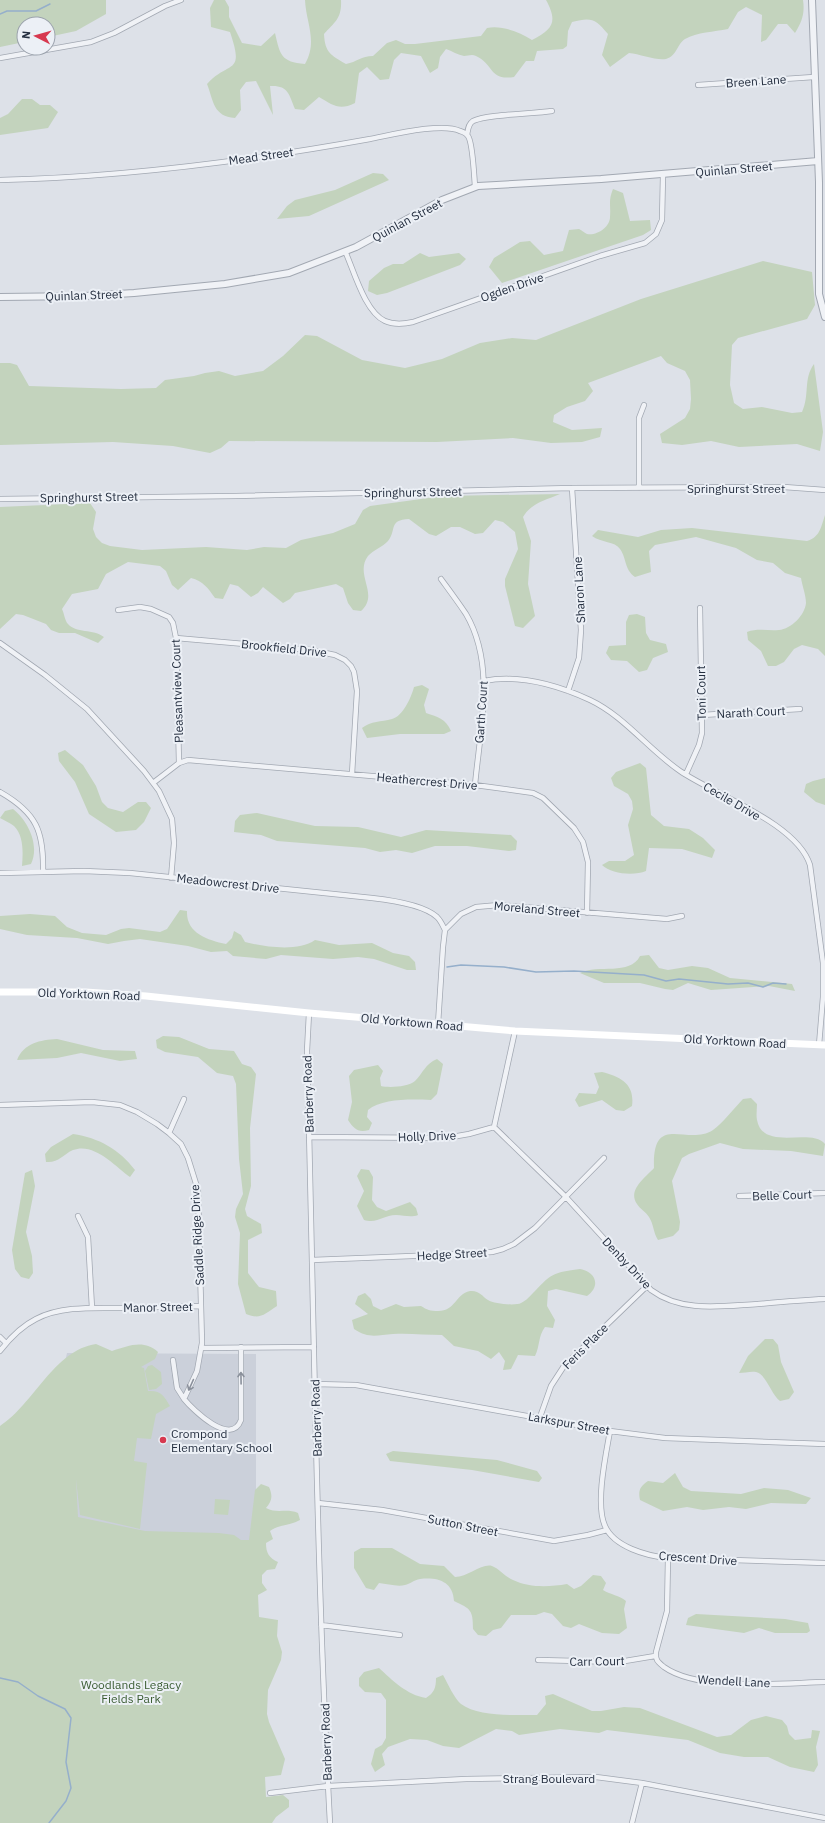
<svg xmlns="http://www.w3.org/2000/svg" width="825" height="1823" font-family="'IBM Plex Sans',sans-serif">
<rect width="100%" height="100%" fill="#dde1e8"/>
<!-- built -->
<path fill="#cbd0da" d="M67 1353 256 1354V1549L142 1536 75 1518 65 1362Z"/>
<!-- green -->
<path fill="#c3d3bd" d="M0 0H106V14L76 31 48 37V24H24V42L0 47Z
M214 0H225L229 7V17L242 43 261 46 275 33C280 55 281 62 305 64 318 41 306 23 305 0H341C342 18 335 22 324 34 325 53 331 55 346 64 357 62 361 56 373 56L387 43 396 40 405 44H415L481 36 487 28C502 25 519 32 532 40 553 29 558 22 546 0H803C805 13 802 22 795 33L787 24H778L766 40 761 42 762 15 746 7 738 12 728 29C714 32 697 32 685 39 677 44 677 56 666 59 657 61 640 54 629 53L610 67 602 55 608 34C595 19 592 17 572 22L568 31 567 46 563 49 537 51 534 61H526L514 77C489 81 494 64 476 56 472 54 468 56 464 56 458 55 452 51 446 49L440 57 438 68 430 73 421 56 401 53 394 60 389 79 380 80 367 67 359 73 355 103C339 111 333 105 319 97L304 110 295 109C289 94 288 85 270 86L273 115 256 81 246 82 240 90 241 110 235 118C213 116 214 102 207 84 229 60 245 76 230 32L211 27 210 8Z
M22 99H32L40 105H50L58 112 48 128 0 135V118L8 114Z
M373 173 383 174 389 180 309 216 277 219 287 206 295 200 335 190Z
M613 189 623 193 630 221 650 220 651 230 643 235 502 283 489 267 494 258 520 242 530 241 544 255 563 251 569 230 579 229C581 230 585 233 587 234 597 236 610 227 610 217 611 205 608 201 613 189Z
M420 253 429 257 459 253 466 259 460 265 387 293 377 295 368 291 369 281 384 268 393 264H403Z
M763 261 812 272 815 305 807 319 738 338 732 345 730 385 734 403 743 409 762 407 792 413 802 412C810 395 803 379 814 364L823 432 820 451 797 444 739 447 711 441 682 445 662 443 660 434 685 418 690 409 691 399 690 380 685 371 667 363 661 356 588 383 593 391 585 401 567 407 554 415 553 422 572 430 602 428 600 437 582 442 551 443 513 438 437 442 229 441 221 448 210 453 173 446 113 442 0 445V363H10L17 365 29 386 121 389 156 388 165 380 194 376 205 373 219 371 235 376 263 371 283 356 305 335 317 336 362 360 405 368 442 359 480 343 512 338 536 340 641 299Z
M560 494C546 500 531 503 523 517L531 541 528 584 535 616 523 628 515 626 505 586V579L518 549 515 532 503 522 495 520 483 533 475 534 460 527H451L436 536 429 534 409 519C388 520 397 530 388 541 383 547 373 550 368 556 354 575 380 594 361 611L353 610 348 603 343 588 336 584 295 593 290 599 283 603 263 587 258 593 251 597 238 586 230 584 223 599 215 598C208 588 203 581 191 578L178 590 172 585 166 571 160 566 128 562 106 574 98 589 72 594 62 609C64 613 65 621 68 624 75 633 94 629 104 637L98 643 75 633H59L51 630 46 624 23 615 16 614 0 629V507L90 503 96 512 93 529 96 537 102 543 110 546 142 550 206 547 247 550 264 547 286 548 301 540 333 533 355 524 363 510 370 506 443 496Z
M825 515V656L818 649 802 645 794 649 784 662 776 666H768L761 651 748 640 747 632C758 628 767 631 779 630 791 629 805 615 806 603 806 595 802 585 801 578L785 573 773 563 757 560 736 548 696 537 655 545 649 551 651 572 635 577C624 569 627 559 620 549 615 541 601 543 592 536L598 530 638 537 661 530 692 528 807 541C820 537 821 527 825 515Z
M637 614 645 617 646 633 650 640 666 644 668 652 653 658 647 670 639 672 627 661 611 660 606 653 609 646 626 645V622L629 615Z
M422 685 429 689 424 705 426 713C438 717 446 719 451 731L444 734H400L367 738 362 728C371 721 381 722 392 719 403 716 411 698 414 687Z
M65 750 83 765 96 786 102 802 108 808 123 812 138 802H146L151 808 144 822 136 830 116 832 89 814 75 782 59 761 58 753Z
M640 763 646 768 651 815 664 826 689 829 703 838 715 850 712 858 682 849 649 848 646 871C634 876 611 874 602 865L609 861H625L634 855 628 825 633 809 632 801 628 794 614 786 611 778 616 772Z
M825 778V805L816 802 804 792 806 784 813 781Z
M13 809C28 821 40 845 31 864L22 866C23 853 24 836 14 826 10 823 4 820 0 818L5 811Z
M257 813 315 826 358 827 401 837 426 830 511 835 517 841 516 850 509 851 467 846H435L412 853 396 850 380 852 365 848 277 841 261 835 234 832 235 821 240 815Z
M180 910 187 911C186 933 207 940 226 944L232 938 234 931 241 935 245 942C265 947 298 952 315 940L339 945 372 943 393 953 409 956 415 962 416 970H407L374 959 358 957 333 959 281 955 266 959 233 956 227 951 211 952 188 946 140 939 124 941 108 944 77 938 27 935 0 929V916L30 914 55 916 67 927 82 933 106 935 121 929 129 928 160 932 167 929Z
M649 955 659 968 668 970 692 966 708 968 730 978 792 984 795 991 769 986 711 990 688 983 673 990 665 989 640 983H604L580 973C598 964 630 976 640 956Z
M163 1036 179 1037 209 1049 234 1051 242 1064 251 1067 256 1074 250 1128 251 1186 245 1209 247 1216 261 1224 262 1233 248 1240V1273L259 1287 276 1291 277 1306C265 1314 260 1320 246 1314L238 1284 240 1233 235 1217 236 1209 243 1194 239 1159 236 1084 233 1076 217 1073 198 1057 165 1052 157 1048 156 1040Z
M57 1039 103 1050 135 1051 137 1059 120 1061 81 1053 57 1058 17 1060C24 1043 40 1040 57 1039Z
M437 1059 443 1064 437 1094 431 1100C413 1099 382 1098 368 1110L367 1117 372 1123 369 1130C358 1133 354 1129 348 1120L352 1102 349 1076 354 1070 378 1065 383 1071 380 1078 381 1086C389 1088 408 1087 415 1081 423 1073 425 1064 437 1059Z
M602 1072C621 1077 635 1084 632 1106L624 1111 616 1110 602 1100 579 1107 575 1100 579 1093 596 1094 599 1087 594 1073Z
M751 1098 757 1104C757 1109 756 1115 757 1120 763 1152 811 1127 825 1144L823 1156 791 1151 743 1149 720 1143 689 1154 682 1158 672 1181 680 1222 679 1230 673 1236 658 1240C653 1232 654 1225 649 1217 646 1212 640 1209 637 1204 627 1190 646 1177 654 1168 652 1111 687 1147 713 1130 722 1124 735 1107 743 1099Z
M73 1134C99 1138 119 1149 135 1170L130 1177C115 1166 94 1142 73 1150 62 1155 59 1163 46 1162L45 1154 51 1147Z
M361 1169 369 1170 373 1177 372 1200 377 1207 386 1211 410 1202 416 1208 418 1215C410 1218 404 1215 396 1215 383 1215 378 1224 364 1220L357 1206 364 1191 357 1176Z
M32 1170 35 1186 26 1232 32 1256 33 1273 29 1279 21 1277 15 1269 12 1250 25 1173Z
M580 1269C596 1272 601 1286 587 1296L556 1289 548 1291 547 1306 555 1320 553 1328 545 1327C538 1336 540 1346 535 1356L518 1355 511 1369 503 1370 505 1361 499 1352 491 1359 478 1351 454 1346 442 1335C426 1335 409 1333 393 1334 377 1335 369 1339 354 1329L352 1320 368 1314 355 1304 358 1296 365 1293 371 1299 373 1306 381 1310 396 1304 404 1307 421 1306C427 1310 430 1311 438 1311 456 1311 455 1294 470 1291 479 1290 482 1296 488 1300 494 1304 516 1306 521 1303 526 1301 531 1295 535 1291 553 1272 554 1273 580 1269Z
M765 1339H773L778 1345 781 1362 794 1392 789 1399 780 1401C771 1394 766 1374 756 1372 751 1371 744 1373 739 1373L748 1356Z
M96 1344 112 1351C128 1346 144 1339 158 1352L155 1359 141 1367 144 1368 148 1391C161 1390 164 1396 170 1406L156 1414 151 1439 137 1438 134 1461 147 1463 140 1529 80 1515 76 1479 78 1517 145 1531 219 1533 234 1535 241 1540H249L255 1490 261 1484 269 1487C273 1496 272 1501 266 1508 277 1514 287 1508 298 1513L300 1520C290 1526 279 1524 270 1531L273 1539 266 1543C266 1553 269 1558 278 1562L275 1569 267 1570 262 1575V1583L267 1590 258 1595 259 1617 278 1620 277 1636 282 1652 281 1660 268 1690 267 1714 269 1722 285 1759 281 1775 265 1777 266 1797 283 1795 289 1800V1807L276 1817 272 1823H0V1426C34 1404 54 1350 96 1344Z
M152 1365 161 1372 162 1384 156 1389 149 1390 145 1371 148 1366Z
M393 1451 497 1460 537 1471 542 1478 539 1482 472 1470 390 1461 386 1454Z
M675 1473 683 1487 691 1491 741 1494 764 1488 788 1490 811 1498 806 1504 771 1503 746 1509 729 1507 703 1510 687 1507 663 1511 640 1500C638 1491 640 1486 648 1481L663 1483Z
M215 1499 230 1500 228 1515 214 1514Z
M361 1548H392L420 1564 444 1566 455 1577C468 1577 482 1563 492 1566 500 1569 505 1577 513 1580 530 1588 549 1587 567 1584L574 1589 581 1586 593 1575 601 1576 606 1583 603 1590C611 1595 619 1595 626 1601L624 1609 627 1628 619 1634 602 1633 579 1624 571 1628 563 1626 552 1614 544 1612 536 1615H511L501 1628 493 1630 486 1636 478 1635 473 1629C473 1610 471 1609 454 1601 453 1581 437 1577 420 1579 414 1580 410 1584 405 1585 398 1587 387 1584 379 1583L374 1590 366 1588 354 1568V1552Z
M696 1614 785 1619 808 1623 810 1631 807 1633H775L759 1628 744 1633 686 1625 688 1618Z
M379 1668C392 1680 407 1695 426 1698 434 1693 436 1688 436 1678L443 1675C448 1684 454 1698 461 1704 478 1717 516 1715 537 1715L546 1704 545 1696 553 1694 592 1711H601L624 1707 640 1708 717 1737 731 1735 751 1720 766 1716 782 1720 787 1726 789 1734 795 1740 811 1738 812 1730 820 1731 816 1747 818 1765 814 1772 790 1767 768 1757H744L720 1753 688 1740 607 1730 599 1733 560 1729 519 1735 512 1731 496 1729 459 1748 443 1746 427 1740 410 1739 388 1747 382 1754 385 1765 375 1772 371 1764 375 1749 382 1745 386 1738V1700L381 1693 365 1692 359 1686V1678L364 1672Z"/>
<g fill="none" stroke-linecap="round" stroke-linejoin="round">
<!-- stream -->
<path stroke="#95afcb" stroke-width="1.5" d="M0 14 7 11H36L50 4
M447 967 461 965 504 967 536 972 574 971 644 975 666 981 679 979 728 984 748 983 763 987 773 983 786 984
M0 1678 18 1682 38 1696 65 1709 71 1718 66 1762 71 1788 66 1801 49 1823"/>
<!-- minor casing -->
<g stroke="#a2a8b2" stroke-width="6">
<path id="minor" d="M0 58 91 42 114 33 165 6 181 0
M698 85 814 77
M467 135C468 130 468 124 473 121 487 114 533 114 552 111
M0 180C124 177 248 161 370 139 391 135 442 122 460 131 464 132 468 135 469 138 473 148 474 175 475 186
M345 251C354 271 365 312 385 321 394 325 404 324 413 322L600 256 645 243 656 234 662 220 663 175
M639 488V418L644 405
M0 499 236 496 572 488 784 487 825 490
M441 579C449 590 458 602 466 614 496 665 480 729 475 785
M118 610 140 607 151 609 169 617 173 623 176 638 179 763 153 783
M176 638 311 650 335 655 345 660 351 666 354 672 357 691 352 774
M0 643 45 675 87 709 144 771 159 791 172 819 174 843 171 878
M484 681C519 674 557 685 590 700 624 716 648 749 680 771 715 795 797 823 810 865L823 963V997L819 1045
M568 691 579 658 581 630 572 488
M702 715 800 709
M179 763 188 760 475 785 533 793 543 798 574 828 583 842 588 862 587 913
M686 774 699 745 702 733 700 608
M0 792C37 813 44 832 43 872
M0 873 84 871 130 873 372 898C390 900 424 905 437 917 441 921 443 926 445 930
M309 1013 307 1051C314 1308 316 1566 330 1823
M438 1024 443 947 445 930 461 914 476 907 499 905 667 919 682 916
M0 1105 92 1102 120 1105 137 1112 157 1124 169 1133 181 1144 188 1158 198 1190 202 1343 197 1371 184 1399C193 1410 231 1447 241 1420V1347
M494 1127 565 1196 651 1290C682 1313 722 1306 758 1304 780 1302 803 1300 825 1299
M169 1133 184 1099
M309 1137 446 1138 469 1134 494 1127 515 1031
M739 1196 825 1193
M78 1216 88 1237 92 1308
M312 1260 462 1254 492 1252 503 1249 514 1244 535 1228 604 1158
M0 1337 6 1343
M201 1348 314 1347
M0 1351C10 1338 22 1326 36 1319 61 1306 93 1308 120 1308 147 1307 173 1307 200 1306
M173 1360 177 1388 184 1399
M315 1384 356 1385 610 1431 665 1438 825 1444
M540 1417 551 1386 564 1366 647 1286
M610 1431C606 1454 595 1504 605 1526 614 1547 647 1556 668 1558L825 1563
M318 1503 382 1510 554 1541 588 1535 607 1530
M668 1558 667 1611 656 1652C655 1660 658 1662 664 1667 699 1692 782 1683 825 1682
M321 1625 400 1635
M538 1660 619 1662 655 1656
M270 1793 328 1786 466 1779 596 1777 642 1783 825 1818
M632 1823 642 1783"/>
</g>
<!-- tertiary casing -->
<g stroke="#a2a8b2" stroke-width="8">
<path id="tertiary" d="M812 0 819 182V294L825 317
M0 297 85 296 134 293 225 284 289 273 356 247 442 200 478 186 601 179 818 161"/>
</g>
<!-- minor -->
<use href="#minor" stroke="#f0f2f6" stroke-width="4.5"/>
<!-- tertiary -->
<use href="#tertiary" stroke="#f0f2f6" stroke-width="6"/>
<!-- secondary -->
<path stroke="#fff" stroke-width="7" d="M0 992H85L146 996 309 1013 515 1031 825 1045"/>
</g>
<!-- one-way arrows -->
<defs><path id="oneway-shaft" d="M-6 0H5M1.5-3L5.5 0L1.5 3" fill="none" stroke-width="1.6" stroke-linecap="round" stroke-linejoin="round"/></defs>
<g stroke="#8a909b">
<use href="#oneway-shaft" transform="translate(241 1378) rotate(-91)"/>
<use href="#oneway-shaft" transform="translate(191 1385) rotate(114)"/>
</g>
<!-- markers -->
<circle fill="#d7384f" stroke="#ecf0f6" stroke-width="1.5" cx="163" cy="1440" r="4"/>
<g text-anchor="middle" dominant-baseline="central" stroke-width="4" stroke-linejoin="round" paint-order="stroke">
<!-- street labels -->
<g font-size="12" fill="#252f40" stroke="#ecf0f6">
<text transform="translate(756 81) rotate(-4)">Breen Lane</text>
<text transform="translate(261 156) rotate(-8)">Mead Street</text>
<text transform="translate(734 169) rotate(-5)">Quinlan Street</text>
<text transform="translate(407 220) rotate(-28)">Quinlan Street</text>
<text transform="translate(512 287) rotate(-19)">Ogden Drive</text>
<text transform="translate(84 295) rotate(-2)">Quinlan Street</text>
<text x="736" y="488">Springhurst Street</text>
<text transform="translate(413 492) rotate(-1)">Springhurst Street</text>
<text transform="translate(89 497) rotate(-1)">Springhurst Street</text>
<text transform="translate(579 590) rotate(-93)">Sharon Lane</text>
<text transform="translate(284 648) rotate(6)">Brookfield Drive</text>
<text transform="translate(177 691) rotate(-92)">Pleasantview Court</text>
<text transform="translate(701 693) rotate(-91)">Toni Court</text>
<text transform="translate(481 712) rotate(-86)">Garth Court</text>
<text transform="translate(751 712) rotate(-3)">Narath Court</text>
<text transform="translate(427 781) rotate(5)">Heathercrest Drive</text>
<text transform="translate(732 801) rotate(30)">Cecile Drive</text>
<text transform="translate(228 883) rotate(6)">Meadowcrest Drive</text>
<text transform="translate(537 909) rotate(5)">Moreland Street</text>
<text transform="translate(89 994) rotate(2)">Old Yorktown Road</text>
<text transform="translate(412 1022) rotate(5)">Old Yorktown Road</text>
<text transform="translate(735 1041) rotate(3)">Old Yorktown Road</text>
<text transform="translate(308 1094) rotate(-92)">Barberry Road</text>
<text transform="translate(427 1136) rotate(-2)">Holly Drive</text>
<text transform="translate(782 1195) rotate(-2)">Belle Court</text>
<text transform="translate(197 1235) rotate(-93)">Saddle Ridge Drive</text>
<text transform="translate(452 1254) rotate(-3)">Hedge Street</text>
<text transform="translate(627 1263) rotate(47)">Denby Drive</text>
<text transform="translate(158 1307) rotate(-1)">Manor Street</text>
<text transform="translate(585 1346) rotate(-45)">Feris Place</text>
<text transform="translate(316 1418) rotate(-92)">Barberry Road</text>
<text transform="translate(569 1423) rotate(10)">Larkspur Street</text>
<text transform="translate(463 1525) rotate(11)">Sutton Street</text>
<text transform="translate(698 1558) rotate(4)">Crescent Drive</text>
<text transform="translate(597 1661) rotate(-1)">Carr Court</text>
<text transform="translate(734 1681) rotate(3)">Wendell Lane</text>
<text transform="translate(326 1742) rotate(-92)">Barberry Road</text>
<text x="549" y="1778">Strang Boulevard</text>
</g>
<!-- poi labels -->
<g font-size="12" fill="#252f40" stroke="#ecf0f6" text-anchor="start">
<text x="171" y="1433">Crompond<tspan x="171" dy="14">Elementary School</tspan></text>
</g>
<!-- park labels -->
<g font-size="12" fill="#3a5c32" stroke="#ecf0f6">
<text x="131" y="1684">Woodlands Legacy<tspan x="131" dy="14">Fields Park</tspan></text>
</g>
</g>
<!-- north arrow -->
<g transform="translate(36 36) rotate(276)"><circle r="19" fill="#ecf0f6" stroke="#9ca3ad"/>
<path d="M0-3L7 15L0 10L-7 15Z" fill="#d7384f"/>
<text y="-6" font-size="11" font-weight="bold" text-anchor="middle" fill="#252f40">N</text>
</g>
</svg>
